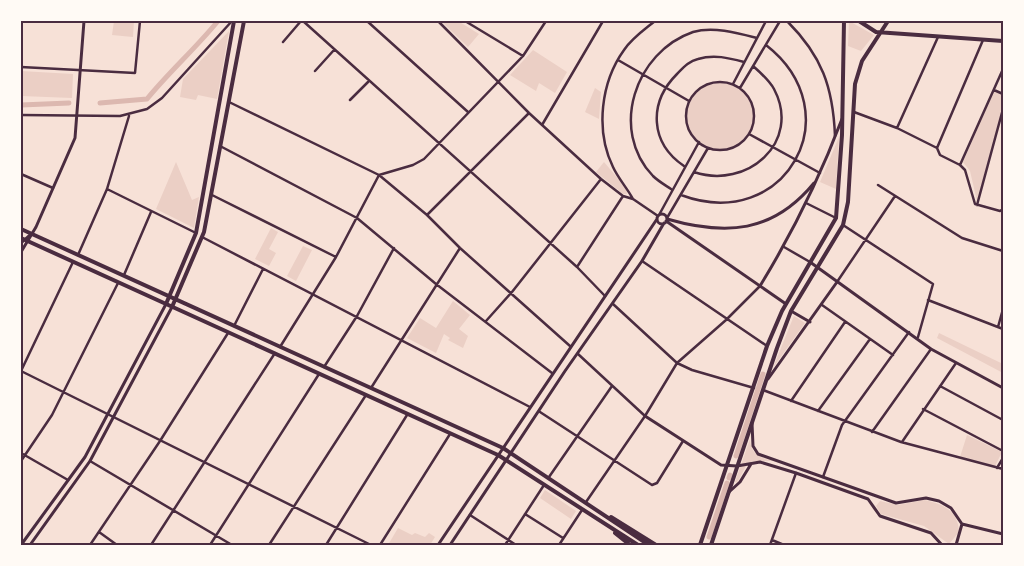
<svg xmlns="http://www.w3.org/2000/svg" width="1024" height="566" font-family="Cabin,sans-serif">
<rect width="100%" height="100%" fill="#f7e1d7"/>
<!-- green -->
<path fill="#ebcfc5" d="M114 21H134L133 37 112 35Z
M441 21H458L479 34 468 47Z
M849 21 874 35 861 51 848 46Z
M229 31 217 99 198 95 196 100 180 97 183 79Z
M533 50 567 72 555 93 539 83 536 91 510 75Z
M21 71 73 74 72 98 21 96Z
M687 116a33 33 0 1 1 66 0a33 33 0 1 1-66 0Z
M595 88 601 92 599 119 585 112Z
M994 91 1003 94V107L977 201 970 171 963 162Z
M839 137 836 189 820 182Z
M176 162 192 200 199 197 194 228 156 209Z
M604 162 626 188 627 194H623L596 172Z
M271 228 278 232 269 249 276 253 269 266 255 259Z
M303 246 312 250 296 281 287 276Z
M453 301 470 315 459 329 468 336 463 348 448 340 450 338 444 334 436 353 407 338 420 318 436 328Z
M794 316 805 323 773 368 791 323Z
M939 333 1003 364V373L937 338Z
M967 435 1002 452 995 466 960 457Z
M750 439C751 454 759 458 774 461H752L746 466 737 483 735 482Z
M545 490 576 511 571 519 540 498Z
M924 500C943 504 958 510 959 532L949 544 924 526 881 514 876 506 880 501 898 505Z
M398 528 412 535 415 533 425 537 429 533 435 537 430 545H388Z"/>
<g fill="none" stroke-linecap="round" stroke-linejoin="round">
<!-- canal -->
<path stroke="#dcb8b0" stroke-width="5" d="M100 103 147 99C169 72 195 49 218 21
M21 105 69 103
M736 456 763 374
M729 478 730 475
M709 537 727 483"/>
<!-- minor -->
<path stroke="#4a2c40" stroke-width="2.5" d="M303 21 577 267 605 296
M367 21 468 112
M438 21 529 113 601 179 623 196 633 199 658 216
M465 21 523 56
M787 21C822 56 833 87 835 136
M283 42 301 21
M618 60 689 101
M21 67 135 73 140 21
M315 71 334 50
M686 116a34 34 0 1 1 68 0a34 34 0 1 1-68 0Z
M733 84 766 21
M740 88 780 21
M994 90 1003 94
M350 100 368 82
M229 102 379 175 427 215 460 248 570 346
M854 112 897 128 937 148 940 155 960 165 965 170 975 204 1000 211 1003 209
M21 115 120 116 147 109 162 98 232 21
M542 125 603 21
M897 128 938 37
M749 134 820 173
M220 146 357 218 436 284 552 373
M937 148 983 40
M960 165 1003 69
M684 166C650 143 648 103 677 74 683 68 689 61 698 59 714 54 729 58 744 62
M694 172C747 190 802 142 774 89 769 80 761 73 753 66
M21 174 53 188
M878 185 962 238 1003 251
M107 189 196 233
M671 189C665 185 658 181 653 176 609 130 635 52 693 32 713 26 738 33 757 38
M212 195 336 257
M681 195C785 234 853 113 766 45
M633 199C627 188 618 178 613 167 595 130 601 82 624 50 632 38 644 30 655 21
M806 203 836 218
M977 205 1003 109
M428 214 529 113
M659 215 699 142
M667 218 708 148
M843 225 933 284 918 337
M202 237 530 407
M784 247 810 262
M78 255 107 189 129 116
M642 261 767 346
M577 267 623 196
M124 275 151 212
M837 282 895 196
M928 300 1003 329
M613 304 677 363 692 370 754 388
M822 305 893 355
M486 321 512 292 601 179
M234 326 263 269
M998 327 1003 309
M280 347 336 257 379 175 413 165 424 159 523 56 546 21
M578 354 645 416
M324 367 357 316 394 248
M21 371 371 545
M21 371 73 262
M940 386 1003 420
M371 388 460 248
M763 390 901 442 1003 469
M791 401 845 322
M923 409 1003 451
M818 411 870 339
M540 412 652 485 657 483 683 441
M872 432 931 349
M902 442 956 363
M21 453 68 480
M21 461 52 415 118 283
M90 461 232 545
M997 468 1003 458
M549 477 612 386
M823 477 842 425 909 332
M586 502 645 416 677 363 726 320 760 286
M525 514 563 538
M470 515 516 545
M99 532 117 545
M772 540 784 545
M90 545 160 441 228 333
M151 545 275 353
M210 545 319 374
M269 545 366 395
M326 545 407 415
M380 545 450 434
M505 545 544 485
M559 545 582 510
M770 545 796 473"/>
<!-- tertiary -->
<path stroke="#4a2c40" stroke-width="3" d="M657 219a5 5 0 1 1 10 0a5 5 0 1 1-10 0Z
M667 219C726 236 773 233 814 183
M666 221 786 304
M21 243 31 234
M21 252 36 227 75 138 84 21
M810 262 931 349 1003 388
M760 286C793 232 820 177 842 119
M791 311 810 322
M768 379 837 282
M645 416 721 465 737 466 760 462 796 473 868 499 880 516 931 533 942 545
M752 423 753 446 758 454 896 503 926 498 939 501 951 508 962 524
M729 492 740 482 751 464
M962 524 1003 534
M21 545 85 457 166 304
M30 545 90 461 172 307
M438 545 657 219
M450 545 565 371 642 261 664 223
M956 545 962 524"/>
<!-- secondary -->
<path stroke="#4a2c40" stroke-width="4" d="M859 21 876 32 1003 41
M21 229 503 448 649 545
M21 238 498 455 638 545
M166 304 196 233 234 21
M172 307 204 232 244 21
M611 517 656 545
M615 533 630 545
M700 545 767 346 782 311 836 218 842 135 844 21
M711 545 777 348 791 311 843 225 848 202 855 84 862 61 888 21"/>
</g>
<!-- border -->
<rect width="1024" height="566" fill="none" stroke="#fffaf5" stroke-width="45"/>
<rect x="22" y="22" width="980" height="522" fill="none" stroke="#4a2c40" stroke-width="2"/>
</svg>
